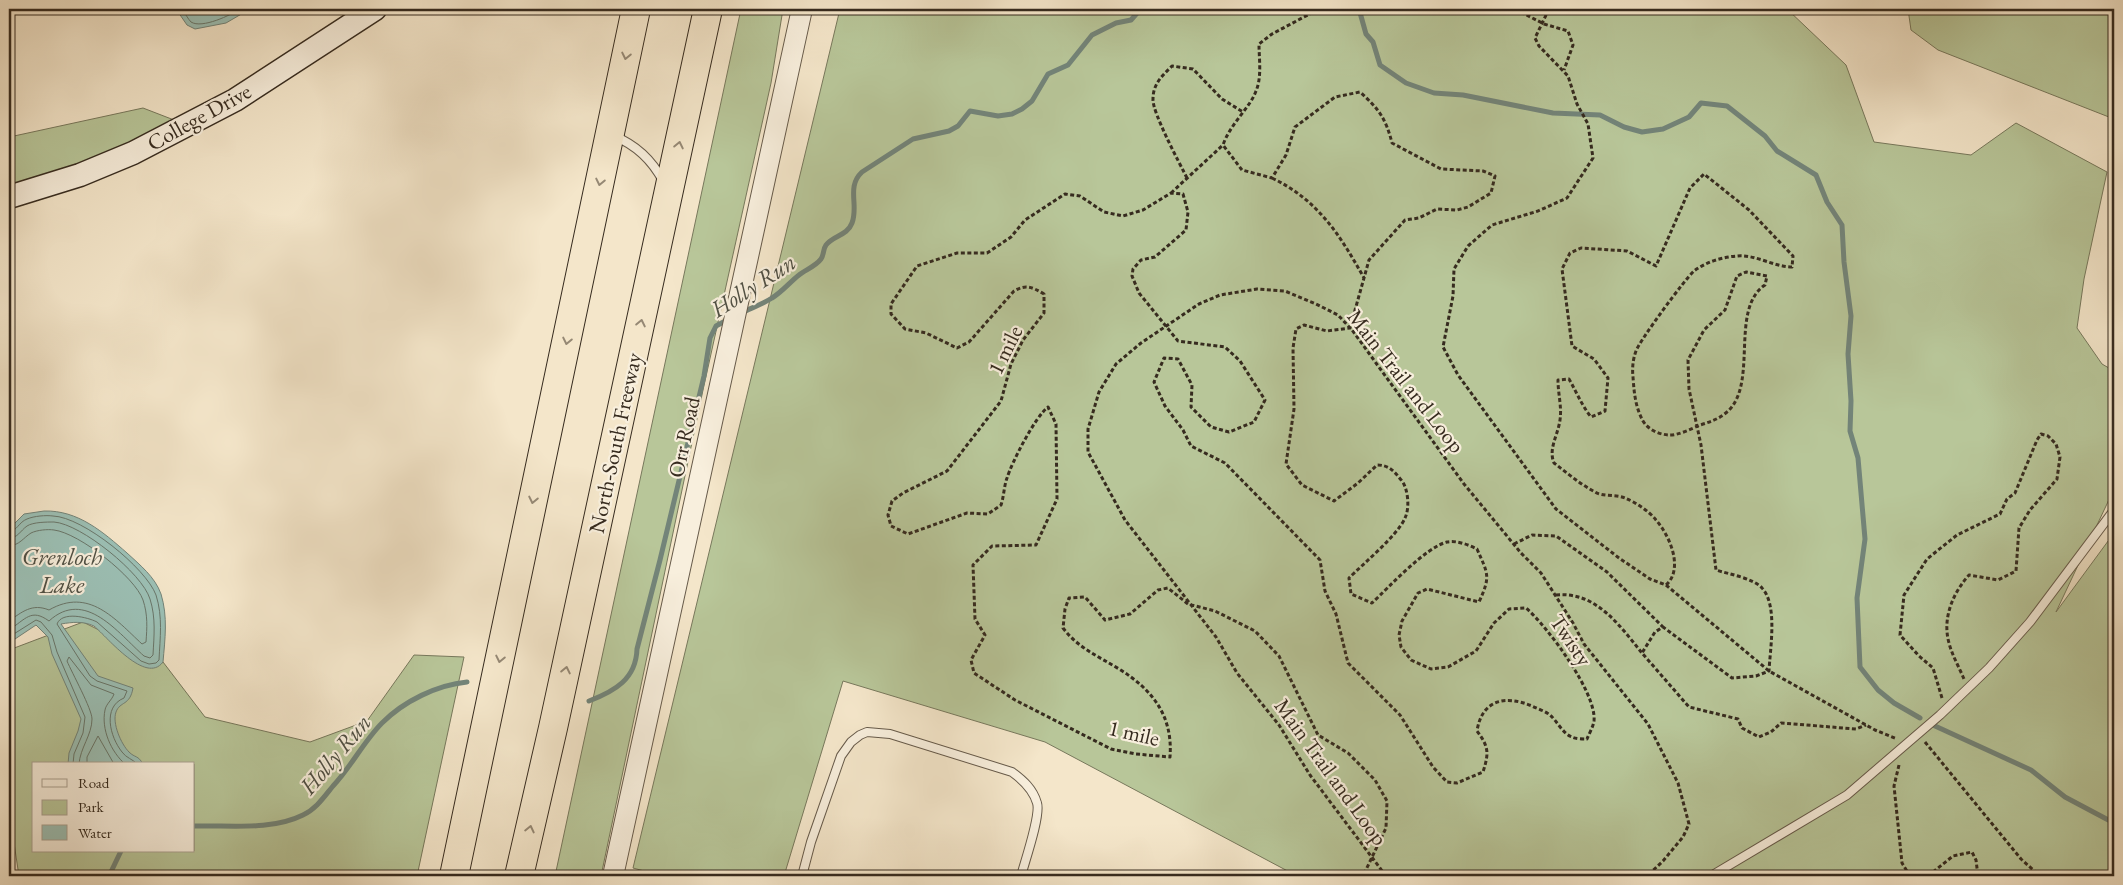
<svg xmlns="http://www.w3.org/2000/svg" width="2123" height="885" font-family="'EB Garamond',serif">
<rect width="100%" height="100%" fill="#f4e6ca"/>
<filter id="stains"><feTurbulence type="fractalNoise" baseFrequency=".004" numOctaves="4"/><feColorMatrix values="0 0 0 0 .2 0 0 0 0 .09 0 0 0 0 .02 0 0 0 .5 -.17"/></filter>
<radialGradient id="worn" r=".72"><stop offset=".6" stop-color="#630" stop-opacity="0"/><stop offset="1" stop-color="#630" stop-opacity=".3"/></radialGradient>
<!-- green -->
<path fill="#b8c699" stroke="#77785c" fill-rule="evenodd" d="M741 9H783L771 83 703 390 601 876H555Z
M840 9H1787L1846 65 1874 142 1971 155 2016 123 2107 172 2084 279 2077 328 2102 364 2114 371V489L2056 612 2114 533V876H1297L1045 742 843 681 784 876H663L633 868Z
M1908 9H2114V119L1938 50 1911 30Z
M143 108 187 125 9 197V134L14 136Z
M83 622 163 662 205 717 310 742 367 721 414 655 464 657 417 876H19L9 810V650ZM34 764H194V851H34Z"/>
<!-- water -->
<path fill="#9cc0b5" stroke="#738479" d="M176 9H250L226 23 195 29 187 25Z
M44 511C78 510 103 532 127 553 140 565 155 577 161 594 168 617 165 639 163 662 146 685 108 638 94 626 83 621 73 622 61 624L98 676 133 688C130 706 120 701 116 712 112 723 121 744 129 752 135 758 138 755 143 764H68L69 753 78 731 81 719 52 654 48 637 36 625 9 643V529L24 514Z"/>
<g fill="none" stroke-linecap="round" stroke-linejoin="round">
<!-- shore -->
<path stroke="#69766a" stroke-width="1" d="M182 9C185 13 188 19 191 22 202 29 231 15 240 9
M9 532C17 531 19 522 27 519 34 516 46 515 53 516 83 517 146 568 156 595 163 617 160 638 159 660L156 663 149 664 141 661 97 622C87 617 62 611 57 624L90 676 97 681 127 691 124 698C102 707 110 737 122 752 126 758 133 759 137 764
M9 538C18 538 20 531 27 526 33 522 47 522 54 522 81 524 142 573 150 599 156 618 154 636 153 655L150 658 144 656C118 633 85 588 49 621 31 608 26 619 9 630
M9 546C20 545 23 538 31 533 37 530 48 529 54 530 79 533 135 577 143 600 148 615 147 628 146 642L142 644C115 619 89 587 49 610 32 603 22 612 9 621
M9 637 36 620 41 622 52 635 57 652 85 717 83 733 74 754 73 764
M79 764C80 748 92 735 92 719 92 709 72 673 67 661L69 657 91 685 114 694C112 700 106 704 105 710 101 729 111 752 125 764
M87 764V757L98 736 114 764"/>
<!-- stream -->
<path stroke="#738479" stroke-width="5" d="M1359 9 1366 34 1373 42 1380 65 1406 83 1434 93 1463 95 1553 113 1600 115 1624 127 1642 132 1663 129 1689 117 1701 103 1727 106 1765 136 1777 151 1816 175 1827 202 1842 225 1844 262 1851 316 1848 354 1851 401 1850 431 1858 458 1865 539 1857 598 1860 667 1878 690 1894 703 1920 718
M741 313C751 308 763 304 772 298 782 292 790 282 799 275 805 270 816 266 821 259 824 255 823 249 826 245 834 235 847 236 852 223 859 205 846 187 862 172L913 139 949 131 958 126 970 111 998 116 1012 114 1022 109 1032 101 1048 74 1068 65 1092 35 1116 23 1131 20 1138 12 1147 9
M589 701C615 691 636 679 637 649L660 560 704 376 710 338 716 326 729 319
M1935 726 2031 770 2065 797 2114 823
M194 826C229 825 271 831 303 815 316 809 324 797 333 786 351 767 364 741 382 723 404 701 437 685 467 682
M109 876 121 851"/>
<!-- service casing -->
<g stroke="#665a4a" stroke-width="10">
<path id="service" d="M614 136C636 145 652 160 663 181
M802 876 811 842 841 756 851 742 860 735 867 732 890 734 1012 772C1023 780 1033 789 1037 803 1041 815 1025 861 1021 876
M1711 876 1847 795 1940 715 1989 668 2030 622 2114 510"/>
</g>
<!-- tertiary casing -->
<g stroke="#665a4a" stroke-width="22">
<path id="tertiary" d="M613 876 802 9"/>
</g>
<!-- secondary casing -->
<g stroke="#362b1f" stroke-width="25">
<path id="secondary" d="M9 197 80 175 133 153 235 100 375 9"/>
</g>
<!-- motorway casing -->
<g stroke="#362b1f" stroke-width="30">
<path id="motorway" d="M454 876 636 9
M519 876 553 728 708 9"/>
</g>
<!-- path -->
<path stroke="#362b1f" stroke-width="3" stroke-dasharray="4 2.5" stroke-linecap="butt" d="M1319 9 1272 34 1259 44C1259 59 1262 77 1256 91 1250 108 1230 124 1223 145L1242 170 1272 178 1286 155 1295 127 1335 97 1360 92C1379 109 1386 119 1392 143L1441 169 1483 171 1495 176 1491 193 1468 207 1457 210 1437 209 1419 218 1405 220 1369 260 1350 328 1327 331 1304 325 1296 329 1293 348 1294 409 1286 464 1302 485 1334 501 1358 483 1377 465C1389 465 1394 471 1402 481 1408 489 1410 508 1405 518 1398 535 1363 564 1349 578L1351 594 1372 603C1389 587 1426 547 1447 542 1456 540 1469 545 1477 549 1488 574 1491 576 1479 602L1427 589 1418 593 1402 621 1399 635 1401 647 1411 660 1431 669 1448 667 1476 651 1494 623 1509 609 1526 608C1547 626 1597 693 1594 721 1593 727 1589 734 1587 739 1583 739 1576 739 1572 737 1563 734 1557 721 1550 715 1545 711 1538 709 1532 706 1506 695 1482 699 1477 731 1489 747 1489 753 1483 772L1457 783 1447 782 1433 767 1400 715 1348 663 1336 614 1325 591 1320 560 1225 463 1191 446 1183 430 1165 406 1154 382 1164 358 1178 359 1192 385 1191 407 1211 427 1229 432 1254 422 1265 400 1240 361 1225 347 1178 341 1139 293 1132 276 1133 269 1141 260 1155 257 1186 230 1188 212 1183 194 1171 193 1143 210 1123 216 1104 212 1080 196 1065 194 1025 220 1011 237 987 253H957L917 266 891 304V314L905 329 926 333 957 348 969 342 1014 291C1026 284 1032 287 1044 294V313L1023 340 1011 364 1001 401 947 471 903 493 892 501 888 515 891 526 908 534 967 513 988 514 1001 505C1004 496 1004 486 1007 478 1012 462 1035 417 1048 407L1056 424 1057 499 1036 545 992 546 973 565 975 619 985 635 971 660 974 673 1015 700 1111 749 1136 754 1170 757C1173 716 1153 690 1119 669 1098 656 1078 648 1063 628L1065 609 1069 598 1085 597 1105 620 1130 614 1158 590 1168 588 1188 604 1215 611 1255 631 1279 656 1318 735 1348 753 1375 780 1387 801 1386 828 1363 876
M1459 9H1470
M1515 9 1544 24 1568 31 1573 45 1564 70
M1549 9 1535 38 1539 46 1568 76 1577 104 1588 124 1593 158 1567 198 1538 211 1492 225 1468 246 1454 269 1453 296 1443 347 1458 375 1556 509 1619 558 1650 579 1666 585C1684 569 1670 536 1656 520 1649 511 1635 502 1625 498 1615 494 1603 497 1595 492 1580 484 1567 473 1554 463 1548 449 1558 435 1560 420 1562 407 1558 394 1558 380L1569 379C1577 393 1581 404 1591 417L1605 411 1608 378 1594 359 1572 346 1562 269 1570 253 1581 248 1627 251 1656 266 1690 188 1704 174 1749 210 1793 256 1792 267C1774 267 1755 254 1737 256 1722 257 1706 262 1694 271 1685 279 1640 340 1636 351 1633 359 1632 368 1633 377 1634 391 1635 404 1641 417 1645 428 1657 434 1668 435 1677 436 1691 429 1700 425 1710 422 1719 419 1727 412 1759 384 1729 309 1765 285L1767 276 1746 272 1737 276 1725 310 1704 330 1688 360 1689 389 1701 445 1716 570C1728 574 1753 578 1762 588 1778 605 1770 649 1769 671L1756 676 1732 678 1663 627 1655 632 1642 653 1689 707 1738 719 1742 728 1759 737 1771 732 1781 723 1856 729 1866 725
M1187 178C1180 164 1152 112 1153 99 1153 84 1162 76 1172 66L1193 69 1222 99 1243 112
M1272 178C1318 200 1340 235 1364 278
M1171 193 1223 145
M1514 544 1532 535 1556 536 1607 572 1663 627
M1666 585 1769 671 1875 730 1897 739
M1556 595C1596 591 1620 626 1642 653
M1942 698 1933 668 1919 656 1900 635 1904 595 1927 559 1957 535 2000 514 2007 499 2015 493 2037 440 2041 434 2048 436 2056 444 2060 457 2057 479 2030 510 2019 528 2016 571 1998 580 1969 575C1953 593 1942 618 1949 643 1952 655 1959 667 1964 679
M1925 742 2021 859 2040 876
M1899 765 1894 786 1902 863 1910 876
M1386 876 1310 775 1279 725 1237 673 1216 637 1125 520 1088 452V429L1099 392 1116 364 1141 343 1199 304 1220 295 1257 289 1285 291 1316 304 1338 315 1352 330 1464 484 1521 553 1541 573 1573 623 1584 644 1648 724 1678 783 1689 824 1683 837 1663 861 1647 876
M1928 876 1953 856 1972 852 1976 860 1978 876"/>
<!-- service -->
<use href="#service" stroke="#f8efdd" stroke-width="8"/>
<!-- tertiary -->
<use href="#tertiary" stroke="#f8efdd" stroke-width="20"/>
<!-- secondary -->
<use href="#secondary" stroke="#f8efdd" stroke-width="22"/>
<!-- motorway -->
<use href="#motorway" stroke="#f4e6ca" stroke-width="28"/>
</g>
<!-- one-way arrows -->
<defs><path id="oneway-chevron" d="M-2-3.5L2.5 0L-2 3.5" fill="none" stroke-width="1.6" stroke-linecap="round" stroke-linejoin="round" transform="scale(1.25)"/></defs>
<g stroke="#958874">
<use href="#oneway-chevron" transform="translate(626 56) rotate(102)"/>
<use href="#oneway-chevron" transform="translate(679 145) rotate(-78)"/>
<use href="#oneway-chevron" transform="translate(600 182) rotate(102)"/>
<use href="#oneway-chevron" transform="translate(641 323) rotate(-78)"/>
<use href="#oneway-chevron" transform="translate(567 341) rotate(102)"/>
<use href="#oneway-chevron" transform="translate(533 500) rotate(102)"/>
<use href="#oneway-chevron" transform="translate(500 659) rotate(102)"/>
<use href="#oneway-chevron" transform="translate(566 670) rotate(-78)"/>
<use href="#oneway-chevron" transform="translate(530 829) rotate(-77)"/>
</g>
<g text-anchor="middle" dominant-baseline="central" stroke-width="4.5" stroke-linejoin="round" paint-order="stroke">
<!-- street labels -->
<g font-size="22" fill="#362b1f" stroke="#f8efdd">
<text transform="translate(199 117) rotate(-29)">College Drive</text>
<text transform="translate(1005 350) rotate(-64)">1 mile</text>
<text transform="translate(1406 381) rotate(52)">Main Trail and Loop</text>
<text transform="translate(684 437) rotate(-78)">Orr Road</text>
<text transform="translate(615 443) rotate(-78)">North-South Freeway</text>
<text transform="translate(1571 640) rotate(56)">Twisty</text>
<text transform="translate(1134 733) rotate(13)">1 mile</text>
<text transform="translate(1331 772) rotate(54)">Main Trail and Loop</text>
</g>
<!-- water labels -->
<g font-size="24" font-style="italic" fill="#505044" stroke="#f8efdd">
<text transform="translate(753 285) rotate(-33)">Holly Run</text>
<text x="62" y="556">Grenloch<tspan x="62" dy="28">Lake</tspan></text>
<text transform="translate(335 754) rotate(-50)">Holly Run</text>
</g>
</g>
<!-- margin -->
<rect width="2123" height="885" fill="none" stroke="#f4e6ca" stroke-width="30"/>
<rect x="10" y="10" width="2103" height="865" fill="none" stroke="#362b1f" stroke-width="2.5"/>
<rect x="15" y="15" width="2093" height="855" fill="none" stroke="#362b1f"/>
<!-- legend -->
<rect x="32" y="762" width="162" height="90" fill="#f8efdd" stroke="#aaa191"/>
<rect x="42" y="779" width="25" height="8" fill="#f8efdd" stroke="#aaa191"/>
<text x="78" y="788" font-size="15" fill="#362b1f">Road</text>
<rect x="42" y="800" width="25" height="15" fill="#b8c699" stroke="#aaa191"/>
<text x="78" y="812" font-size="15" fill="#362b1f">Park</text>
<rect x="42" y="825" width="25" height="15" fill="#9cc0b5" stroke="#aaa191"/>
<text x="78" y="838" font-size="15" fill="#362b1f">Water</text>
<rect width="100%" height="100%" filter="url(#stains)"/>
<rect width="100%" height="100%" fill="url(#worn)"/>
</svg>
